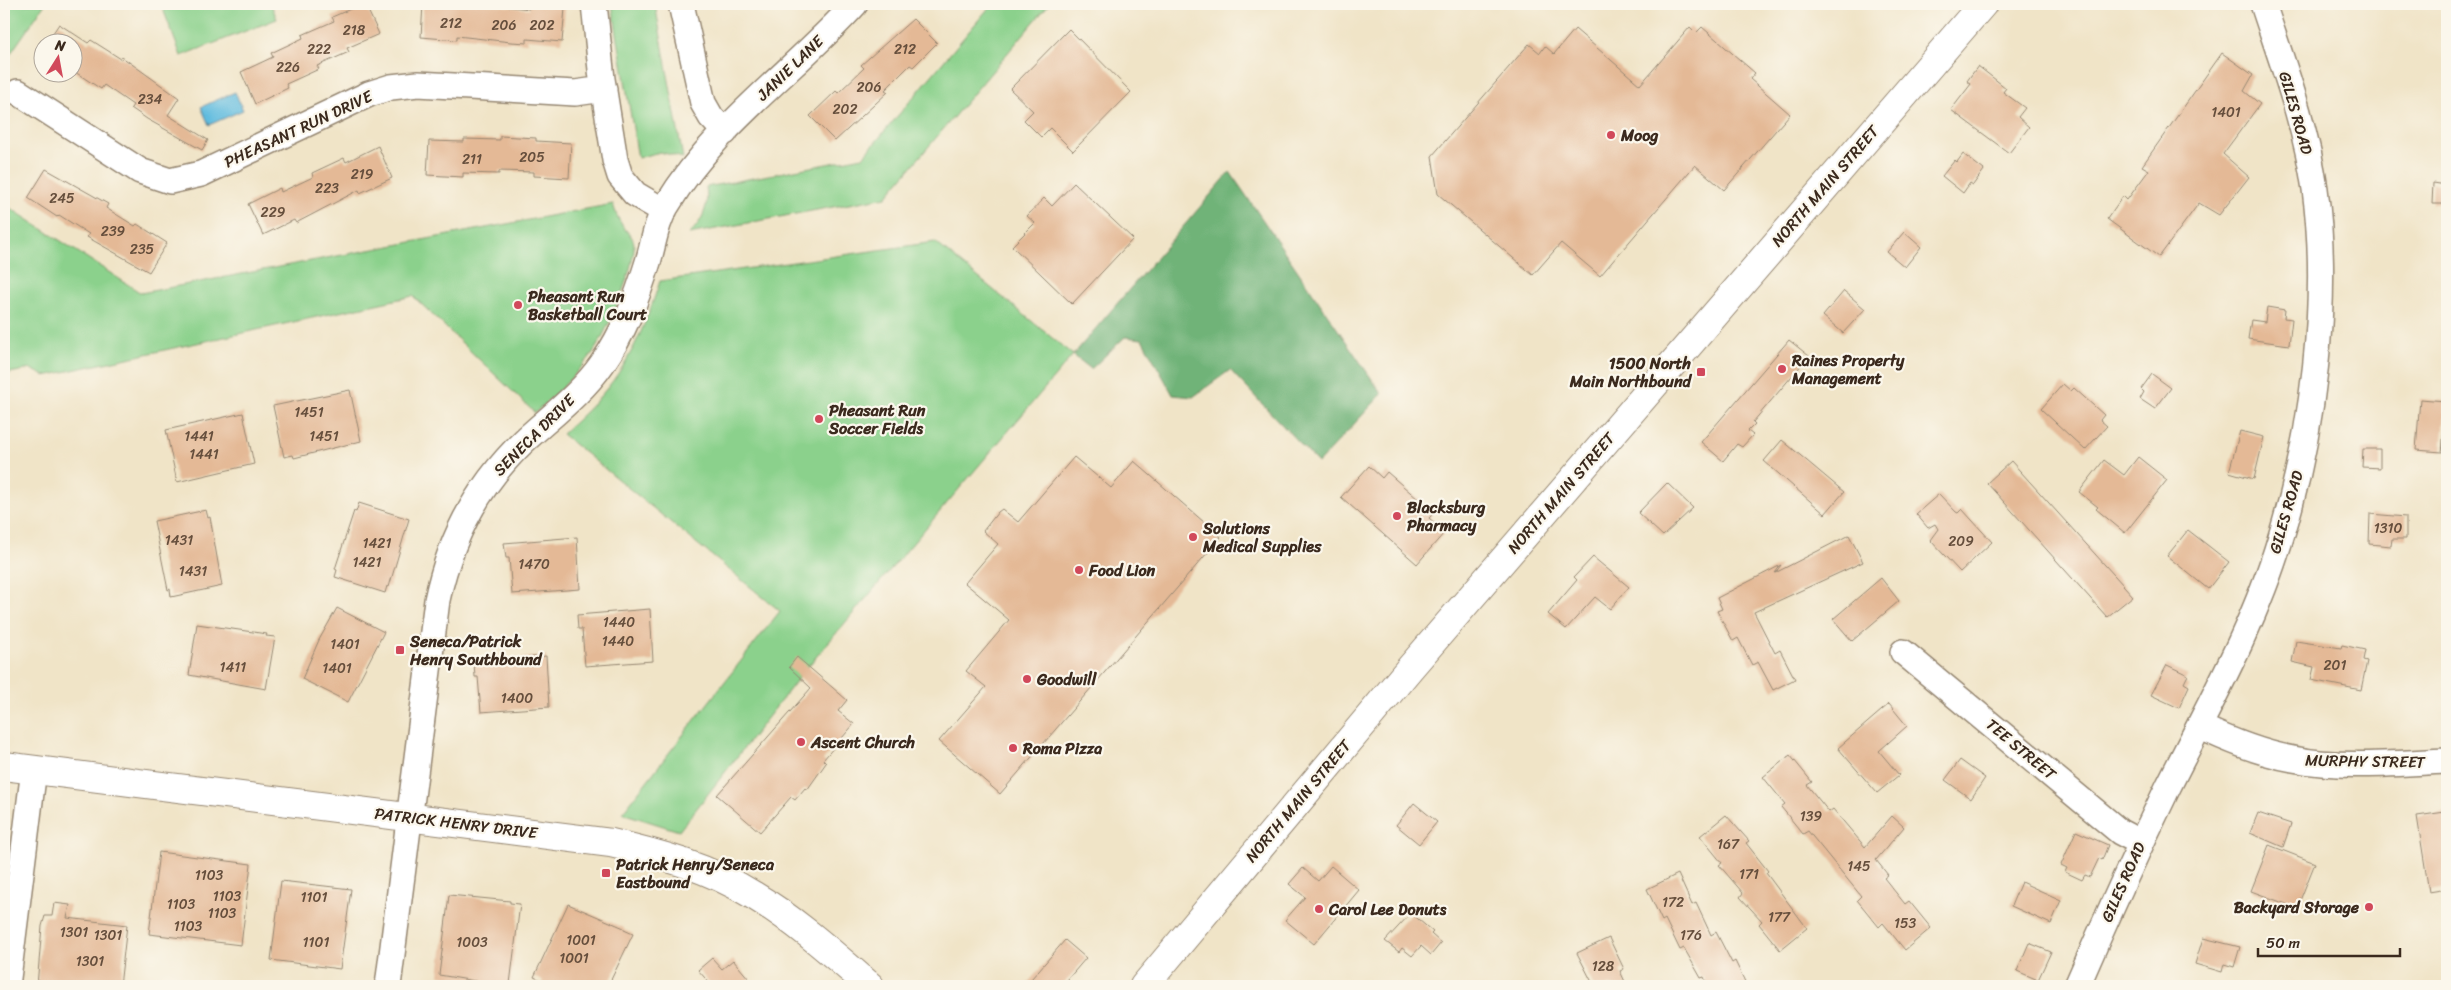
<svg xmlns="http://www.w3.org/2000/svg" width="2451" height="990" font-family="Sriracha,sans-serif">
<rect width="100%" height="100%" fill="#fbf7ec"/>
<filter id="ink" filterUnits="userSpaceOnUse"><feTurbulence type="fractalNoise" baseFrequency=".02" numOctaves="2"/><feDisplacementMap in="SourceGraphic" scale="10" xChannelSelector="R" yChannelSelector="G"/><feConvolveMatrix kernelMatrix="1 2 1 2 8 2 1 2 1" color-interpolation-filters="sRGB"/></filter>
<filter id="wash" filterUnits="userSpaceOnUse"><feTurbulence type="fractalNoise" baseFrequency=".0096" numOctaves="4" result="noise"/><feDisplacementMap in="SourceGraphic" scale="20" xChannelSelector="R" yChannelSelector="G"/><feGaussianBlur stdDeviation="1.12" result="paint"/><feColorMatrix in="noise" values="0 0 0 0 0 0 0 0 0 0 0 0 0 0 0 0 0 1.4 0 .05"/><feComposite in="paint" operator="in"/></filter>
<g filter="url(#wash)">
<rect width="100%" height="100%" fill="#f0e4c7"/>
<!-- green -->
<path fill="#8bd18c" stroke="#637e55" d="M4 4H45L4 63Z
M176 4H271L277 19 181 56 163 9Z
M612 4H655L683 158 660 152 638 158Z
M992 4H1049L886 197 689 234C703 221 709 206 706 187L863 157Z
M4 204 141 293 613 204C615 211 618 219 622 225 626 232 633 235 634 244 636 267 604 340 589 358 573 378 554 396 535 413L413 296 45 376 31 369 4 374Z
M935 242 1073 355 805 670 679 831 622 813 780 611 562 434C576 421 591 408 603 393 631 361 647 321 660 281Z"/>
<!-- forest -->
<path fill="#70b378" stroke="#566e4b" d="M1230 172 1382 394 1318 463 1230 370 1193 397 1173 395 1142 339 1125 337 1091 369 1073 355Z"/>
<!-- water -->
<path fill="#61bcdf" stroke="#4e737e" d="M235 92 243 110 209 125 201 107Z"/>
<g id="blocks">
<!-- building -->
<path fill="#e4b996" d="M362 4H365L379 34 347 48 349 52 317 66 319 69 286 84 288 88 255 104 241 72 273 57 271 53 303 38 302 35 334 21 332 17Z
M423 4H486L529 9V5L565 8 562 42 527 39V43L511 42 457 36V40L421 37Z
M913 19 937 43 913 67 910 65 885 90 888 92 835 141 810 116 836 91 838 93 864 68 861 65Z
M59 24 88 43 91 40 121 59 122 57 179 98 168 115 208 140 202 150 147 119 131 108 133 105 104 85 101 89 72 70V42H47Z
M1690 27 1696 33 1702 27 1755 73 1750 79 1790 114 1724 190 1695 165 1600 276 1561 243 1533 275 1438 194 1432 156 1529 44 1540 53 1545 46 1554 54 1575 29 1640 85Z
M1069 29 1131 92 1073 151 1050 128 1041 137 1024 120 1033 111 1010 89Z
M2222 53 2253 75 2244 91 2260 104 2223 154 2249 177 2219 215 2199 203 2159 257 2107 219 2123 196 2127 200 2149 170 2142 166Z
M1978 66 2006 88 2003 92 2025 108 2018 117 2029 127 2009 153 1951 110 1971 84 1967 81Z
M500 136 536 138V141L571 143 569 178 534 176V172L499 171V174L463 173V177L427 175 429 141 464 142V139L500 140Z
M378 146 392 178 360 193 359 190 296 223 294 220 263 235 248 204 280 188 281 192 313 177 312 173 344 158 346 162Z
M1963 154 1984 170 1973 185 1970 183 1963 193 1942 176 1955 160 1957 162Z
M46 169 108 204 106 208 135 226 137 224 167 243 149 272 87 237 89 234 59 215 57 217 28 198Z
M1074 183 1133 239 1072 304 1012 246 1035 223 1027 216 1044 198 1052 206Z
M2433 183 2447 185V204H2432Z
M1904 232 1921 247 1905 267 1887 252Z
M1844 291 1865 309 1843 333 1823 316Z
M2267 307 2285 310 2284 318 2292 319 2289 345 2248 339 2251 320 2265 322Z
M1789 340 1809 356 1753 422 1755 424 1748 431 1753 435 1742 447 1737 444 1723 461 1701 442Z
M2152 374 2171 388 2155 409 2140 399 2144 392 2141 389Z
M2063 384 2071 391 2074 388 2104 415 2100 420 2107 426 2085 450 2041 409Z
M350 390 361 441 294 458 293 455 284 457 273 406Z
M2420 399 2446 401 2442 452 2416 450Z
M243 413 254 464 177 482 166 430Z
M2240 431 2264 437 2254 479 2229 472Z
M1782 440 1844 492 1825 514 1764 461Z
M2363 449H2380V468L2362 467Z
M1074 457 1111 488 1134 461 1221 537 1000 794 939 741 986 687 966 671 1009 620 965 583 998 544 983 531 998 512 1002 509 1018 522Z
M2138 457 2167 480 2125 533 2096 509 2098 507 2079 492 2104 460 2124 475Z
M2011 461 2133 596 2107 617 1987 483Z
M1369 466 1382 478 1387 472 1434 513 1429 518 1445 532 1417 564 1341 497Z
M1667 483 1693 508 1663 536 1638 513Z
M1939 494 1956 512 1958 513 1962 509 1992 542 1960 572 1930 540 1938 529 1935 524 1928 528 1916 514Z
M359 503 409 519 389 587 387 586 385 593 335 577 337 570 335 569 354 511 356 512Z
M206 510 208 518 210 517 222 586 171 597 170 589 168 590 154 521Z
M2370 514 2406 517V539H2392L2391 546 2369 544Z
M2188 530 2229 562 2208 589 2167 556Z
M1849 535 1863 562 1754 612 1775 653 1780 650 1795 679 1773 690 1758 662 1752 665 1738 638 1733 641 1717 611 1722 609 1717 598 1781 565 1775 573Z
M577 537 580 589 512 594 509 558H506L504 543Z
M1593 557 1629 587 1610 609 1595 597 1566 629 1548 614 1577 580 1574 577Z
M1881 578 1899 601 1852 641 1833 619Z
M337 608 384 632 348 702 302 679 319 640Z
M650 609 653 661 585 666 582 629H578L577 615Z
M197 624 267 634 266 636 275 637 266 689 189 675Z
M2296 641 2341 648 2342 645 2365 650 2363 660 2367 661 2361 690 2311 680 2314 667 2292 662Z
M546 656 549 707 481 712 478 677H475L474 662Z
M797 657 847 700 838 711 854 724 823 760 826 763 807 790 805 788 795 800 791 797 760 832 717 795 811 688 789 667Z
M2167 665 2188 675 2184 683 2189 686 2179 708 2151 695Z
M1889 704 1907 726 1879 751 1899 775 1877 793 1838 748Z
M1790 755 1812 782 1807 785 1829 812 1833 809 1865 847 1892 816 1904 827 1876 860 1888 875 1884 878 1905 904 1909 901 1931 928 1905 950 1883 923 1879 927 1857 900 1861 896 1808 831 1803 834 1781 807 1785 804 1763 777Z
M1960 760 1985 778 1971 799 1945 780Z
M1414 803 1437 822 1419 844 1396 825Z
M2445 812 2447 889 2429 892 2417 816Z
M2258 813 2291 824 2283 847 2250 833Z
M1726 815 1749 841 1746 843 1768 871 1766 873 1807 928 1780 950 1759 924 1762 921 1740 897 1743 893 1719 865 1722 863 1700 836Z
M2076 831 2108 845 2102 860 2099 858 2090 877 2085 875 2082 880 2065 872 2067 868 2061 865Z
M2269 845 2315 863 2297 908 2251 891Z
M159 852 251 864 241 945 149 934Z
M1331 866 1359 890 1314 944 1285 920 1305 897 1289 884 1303 868 1318 881Z
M1678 874 1692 905 1696 903 1711 935 1716 932 1732 963 1735 961 1747 986H1708L1704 977 1701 978 1684 948 1680 950 1665 919 1662 921 1647 889Z
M281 881 351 889 340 969 271 960Z
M2021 882 2061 900 2051 924 2011 906Z
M449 895 510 901V903L520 904 510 984 499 983V985L439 975Z
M54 903 70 905 67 918 127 925 120 986H37L42 926 45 916H52Z
M568 904 624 928V930L633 934 608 986H541L543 981 534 977Z
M1411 913 1433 932 1431 934 1441 943 1431 955 1421 946 1412 956 1402 948 1399 952 1385 941Z
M1609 938 1624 969 1620 971 1627 986H1594L1577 953Z
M2203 938 2240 947 2234 967 2224 964 2222 972 2195 964Z
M1065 940 1086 958 1062 986H1025Z
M2029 943 2051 952 2038 980 2017 971Z
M712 958 722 969 733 960 755 986H712L698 970Z"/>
</g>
</g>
<g filter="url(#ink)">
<use href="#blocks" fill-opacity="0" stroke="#968772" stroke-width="1"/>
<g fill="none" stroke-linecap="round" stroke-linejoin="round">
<!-- minor casing -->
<g stroke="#968772" stroke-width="28">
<path id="minor" d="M594 4 602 79 615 160 620 176 635 194 664 211
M681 4 703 103 711 117 725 132
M18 92 140 171 170 181 201 174 369 94 391 87 418 84 575 93 604 89
M1903 652 2120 832 2141 843
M2199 726C2230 741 2260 753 2293 759 2343 769 2397 763 2447 761
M7 986 34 769
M388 986 437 600C450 538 478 485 524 441 551 416 581 394 602 364 624 333 637 298 648 262 654 242 656 222 667 205 714 126 794 71 855 4
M2077 986C2106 919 2136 853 2168 787 2208 707 2254 626 2280 540 2313 435 2330 299 2315 189 2306 126 2283 65 2263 4"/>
</g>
<!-- major casing -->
<g stroke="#968772" stroke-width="30">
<path id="major" d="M4 766 611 843C660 854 710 868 753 895 795 920 833 954 870 986
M1144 986 1410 668 1983 4"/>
</g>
<!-- minor -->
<use href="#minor" stroke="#fff" stroke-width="25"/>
<!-- major -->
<use href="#major" stroke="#fff" stroke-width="28"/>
</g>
</g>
<!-- markers -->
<g fill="#d1495b" stroke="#fbf7ec" stroke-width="2">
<circle cx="1611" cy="135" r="5"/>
<circle cx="518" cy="305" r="5"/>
<circle cx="1782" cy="369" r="5"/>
<rect x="1696" y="367" width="10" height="10" rx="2.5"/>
<circle cx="819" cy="419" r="5"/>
<circle cx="1397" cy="516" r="5"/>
<circle cx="1193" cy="537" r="5"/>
<circle cx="1079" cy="570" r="5"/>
<rect x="395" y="645" width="10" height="10" rx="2.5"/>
<circle cx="1027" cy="679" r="5"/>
<circle cx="801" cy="742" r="5"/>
<circle cx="1013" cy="748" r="5"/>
<rect x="601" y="868" width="10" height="10" rx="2.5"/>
<circle cx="2369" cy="907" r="5"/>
<circle cx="1319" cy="909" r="5"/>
</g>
<g text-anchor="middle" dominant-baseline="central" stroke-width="4.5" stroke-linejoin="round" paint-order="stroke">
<!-- number labels -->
<g font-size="14" fill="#654e3c">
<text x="451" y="23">212</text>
<text x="504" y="25">206</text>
<text x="542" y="25">202</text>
<text x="354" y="30">218</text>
<text x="319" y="49">222</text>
<text x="905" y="49">212</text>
<text x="288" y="67">226</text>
<text x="869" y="87">206</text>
<text x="150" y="99">234</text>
<text x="845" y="109">202</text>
<text x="2226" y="112">1401</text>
<text x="532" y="157">205</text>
<text x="472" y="159">211</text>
<text x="362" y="174">219</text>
<text x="327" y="188">223</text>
<text x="62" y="198">245</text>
<text x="273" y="212">229</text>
<text x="113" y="231">239</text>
<text x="142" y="249">235</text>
<text x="309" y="412">1451</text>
<text x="199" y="436">1441</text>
<text x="324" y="436">1451</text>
<text x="204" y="454">1441</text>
<text x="2388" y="528">1310</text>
<text x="179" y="540">1431</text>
<text x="1961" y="541">209</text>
<text x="377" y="543">1421</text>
<text x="367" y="562">1421</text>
<text x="534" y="564">1470</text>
<text x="193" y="571">1431</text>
<text x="619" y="622">1440</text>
<text x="618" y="641">1440</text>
<text x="345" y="644">1401</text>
<text x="2335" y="665">201</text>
<text x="233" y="667">1411</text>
<text x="337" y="668">1401</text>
<text x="517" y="698">1400</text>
<text x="1811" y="816">139</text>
<text x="1728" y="844">167</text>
<text x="1859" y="866">145</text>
<text x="1749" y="874">171</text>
<text x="209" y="875">1103</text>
<text x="227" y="896">1103</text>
<text x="314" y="897">1101</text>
<text x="1673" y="902">172</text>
<text x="181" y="904">1103</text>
<text x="222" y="913">1103</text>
<text x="1779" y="917">177</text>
<text x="1905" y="923">153</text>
<text x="188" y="926">1103</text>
<text x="74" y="932">1301</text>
<text x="108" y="935">1301</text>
<text x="1691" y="935">176</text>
<text x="581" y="940">1001</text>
<text x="316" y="942">1101</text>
<text x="472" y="942">1003</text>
<text x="574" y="958">1001</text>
<text x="90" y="961">1301</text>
<text x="1603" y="966">128</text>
</g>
<!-- street labels -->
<g font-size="16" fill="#3b2a1e" stroke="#fbf7ec">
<text transform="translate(790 68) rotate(-44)">JANIE LANE</text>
<text transform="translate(2296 113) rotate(74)">GILES ROAD</text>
<text transform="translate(298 129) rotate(-25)">PHEASANT RUN DRIVE</text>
<text transform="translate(1825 186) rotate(-49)">NORTH MAIN STREET</text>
<text transform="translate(534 435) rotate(-45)">SENECA DRIVE</text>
<text transform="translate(1561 493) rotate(-49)">NORTH MAIN STREET</text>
<text transform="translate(2286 512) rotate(-74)">GILES ROAD</text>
<text transform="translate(2021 749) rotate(40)">TEE STREET</text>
<text transform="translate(2365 761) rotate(1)">MURPHY STREET</text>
<text transform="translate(1298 801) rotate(-50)">NORTH MAIN STREET</text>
<text transform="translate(456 823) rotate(7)">PATRICK HENRY DRIVE</text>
<text transform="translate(2123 882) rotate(-66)">GILES ROAD</text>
</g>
<!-- poi labels -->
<g font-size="16" font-weight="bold" fill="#3b2a1e" stroke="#fbf7ec" text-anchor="start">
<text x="1621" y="135">Moog</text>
<text x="528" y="296">Pheasant Run<tspan x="528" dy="18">Basketball Court</tspan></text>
<text x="1792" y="360">Raines Property<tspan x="1792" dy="18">Management</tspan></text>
<text x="1691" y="363" text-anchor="end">1500 North<tspan x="1691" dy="18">Main Northbound</tspan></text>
<text x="829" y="410">Pheasant Run<tspan x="829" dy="18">Soccer Fields</tspan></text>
<text x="1407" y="507">Blacksburg<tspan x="1407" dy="18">Pharmacy</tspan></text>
<text x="1203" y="528">Solutions<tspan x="1203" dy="18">Medical Supplies</tspan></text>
<text x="1089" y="570">Food Lion</text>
<text x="410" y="641">Seneca/Patrick<tspan x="410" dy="18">Henry Southbound</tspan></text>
<text x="1037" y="679">Goodwill</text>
<text x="811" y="742">Ascent Church</text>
<text x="1023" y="748">Roma Pizza</text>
<text x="616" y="864">Patrick Henry/Seneca<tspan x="616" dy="18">Eastbound</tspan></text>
<text x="2359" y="907" text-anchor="end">Backyard Storage</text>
<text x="1329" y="909">Carol Lee Donuts</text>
</g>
</g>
<!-- margin -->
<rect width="2451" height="990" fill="none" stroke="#fbf7ec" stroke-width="20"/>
<!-- north arrow -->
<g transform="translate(58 58) rotate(11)"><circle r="24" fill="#fbf7ec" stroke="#aea59a"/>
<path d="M0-4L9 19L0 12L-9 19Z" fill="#d1495b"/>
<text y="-8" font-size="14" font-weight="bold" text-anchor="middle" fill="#3b2a1e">N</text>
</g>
<!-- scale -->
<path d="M2258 948v8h142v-8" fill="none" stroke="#3b2a1e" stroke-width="2.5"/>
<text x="2266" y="948" font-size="15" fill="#3b2a1e" stroke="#fbf7ec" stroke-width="4" paint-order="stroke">50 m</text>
</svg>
